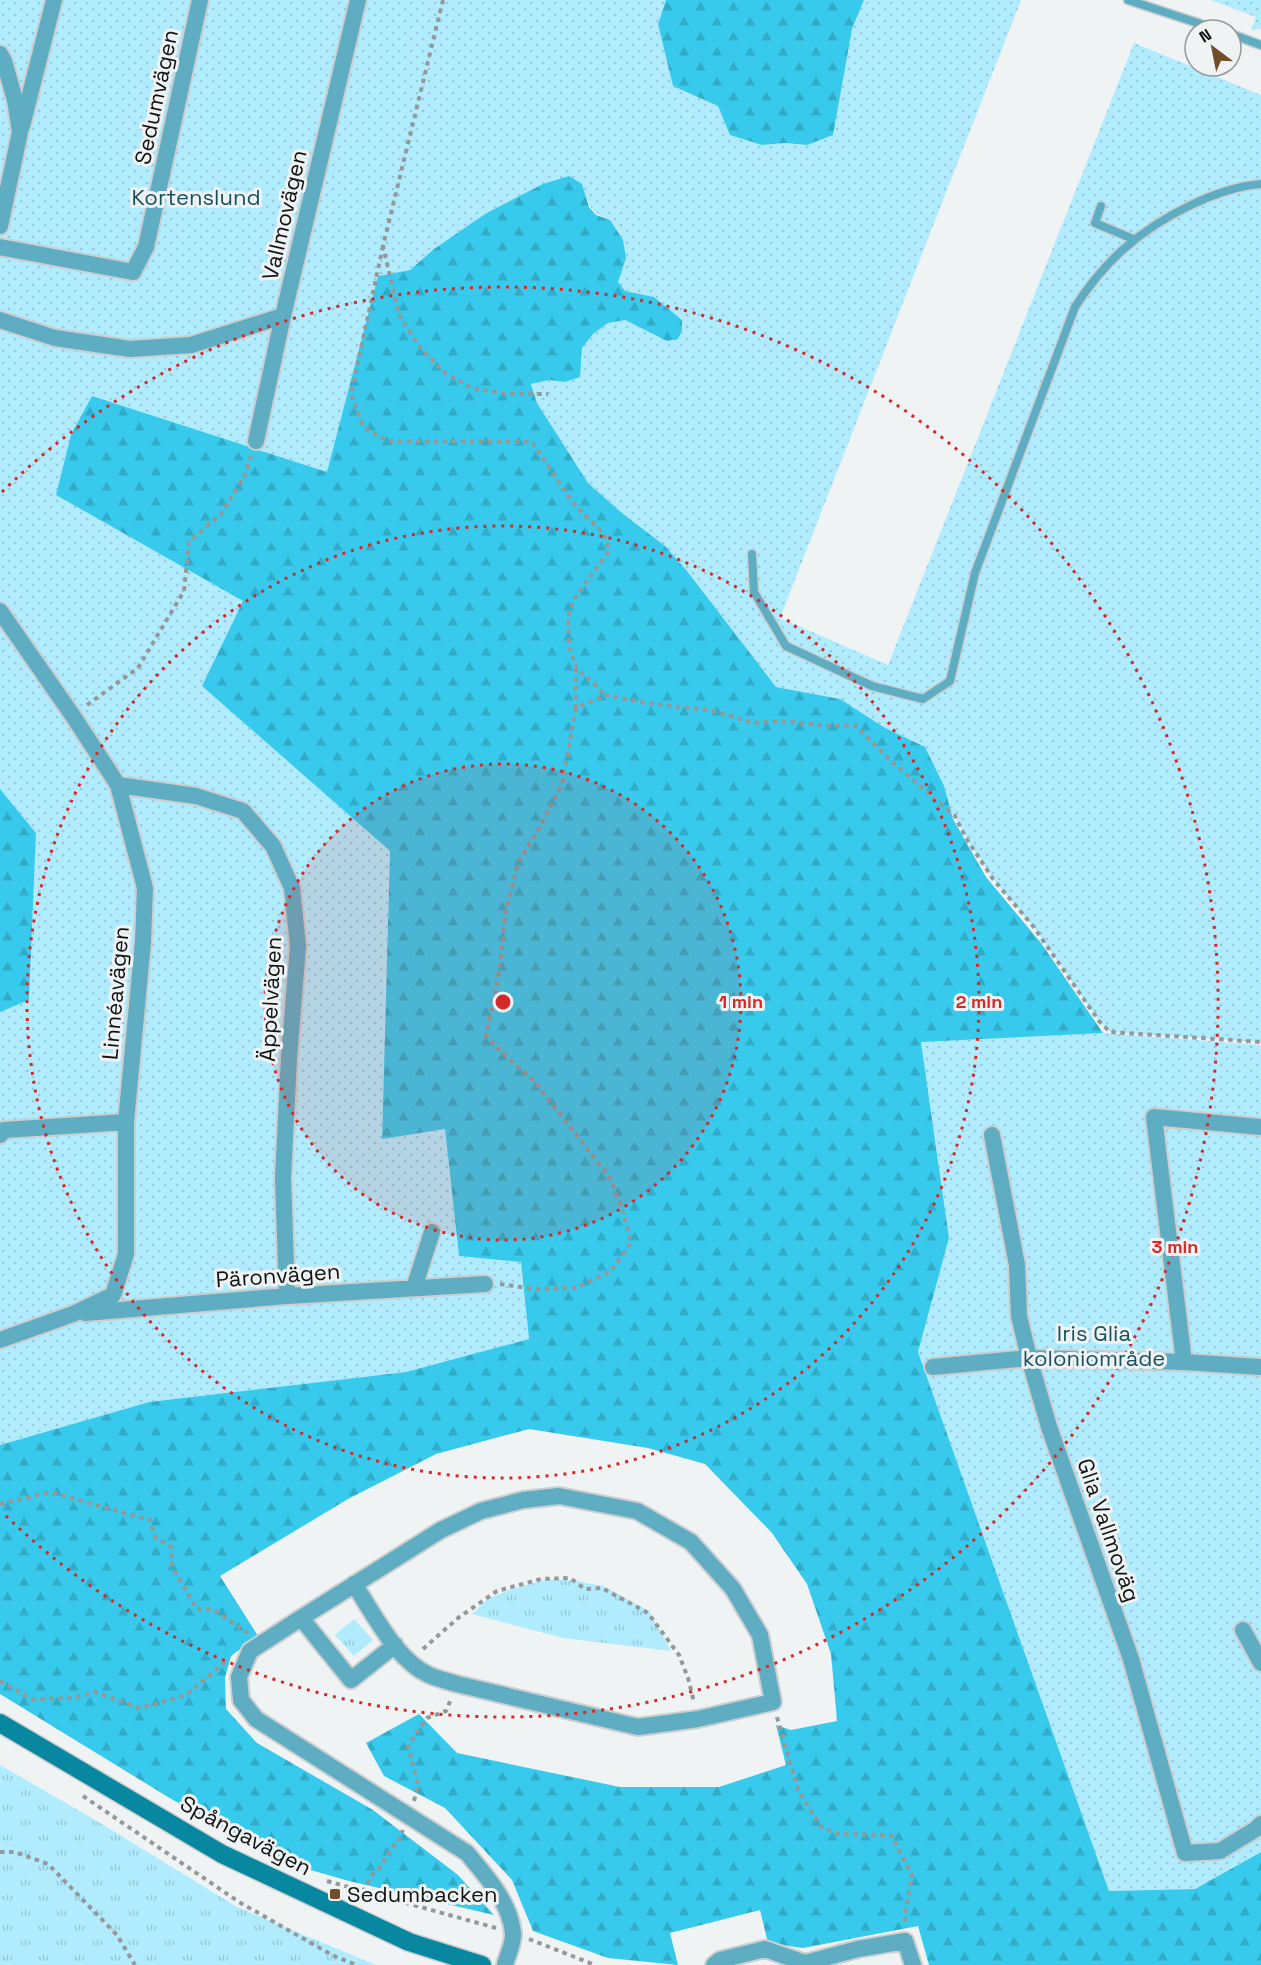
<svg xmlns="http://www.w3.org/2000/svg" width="1261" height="1965" font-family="'Space Grotesk',sans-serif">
<defs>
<pattern id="grass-dots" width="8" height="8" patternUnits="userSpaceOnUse" patternTransform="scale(1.5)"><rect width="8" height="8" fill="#b0ecfe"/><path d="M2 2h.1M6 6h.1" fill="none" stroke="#96c9d9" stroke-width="1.8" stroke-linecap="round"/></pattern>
<pattern id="forest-firs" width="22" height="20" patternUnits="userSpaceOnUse" patternTransform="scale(1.5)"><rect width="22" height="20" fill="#38caec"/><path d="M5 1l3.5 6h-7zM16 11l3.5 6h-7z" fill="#30acc9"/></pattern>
<pattern id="park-tufts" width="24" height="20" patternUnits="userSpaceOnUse" patternTransform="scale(1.5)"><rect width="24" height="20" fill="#b0ecfe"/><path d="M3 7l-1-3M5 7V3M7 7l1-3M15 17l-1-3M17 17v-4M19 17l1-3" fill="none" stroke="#96c9d9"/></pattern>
</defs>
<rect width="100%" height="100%" fill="#eff3f4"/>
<!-- grass -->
<path fill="url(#grass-dots)" d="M0 0H666L658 24 673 86 718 106 728 126 762 145 785 143 807 145 844 70 852 29 864 0H1021L780 618 888 665 1134 43 1261 95V1042L1110 1032 1099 1021 1033 926 993 879 966 838 955 816 936 802 840 699 776 687 687 571 665 546 622 513 588 483 537 403 531 383 549 380 565 382 582 363V348L593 334 608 323 625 320 667 341 682 330V320L654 297 625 291 617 282 626 258 610 220C589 212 589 205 582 184L485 214 434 249 410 270 378 276 327 472 92 396 57 495 243 601 202 686 390 851 382 1138 445 1129 459 1256 521 1261 529 1339 406 1372 149 1402 0 1445V1012L29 1000 36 833 0 789Z
M1211 0H1261V29L1251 30 1256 17Z
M1103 1033 1261 1045V1852L1195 1889 1109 1891 918 1352 949 1238 921 1041Z"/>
<!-- forest -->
<path fill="url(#forest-firs)" d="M666 0H864L852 29 833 135 807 145 785 143 762 145 730 135 718 106 673 86 658 24Z
M569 176 582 184 589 207 596 215 610 220 623 240 626 258 618 282 625 291 654 297 682 320V330L678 339 667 341 625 320 608 323 593 334 582 348 580 377 565 382 549 380 531 384 537 403 588 483 622 513 665 546 687 571 776 687 840 699 885 728 925 747 944 786 953 819 986 877 1041 943 1103 1033 921 1042 949 1238 918 1352 1109 1891 1195 1889 1261 1852V1965H929L918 1926 803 1948 768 1943 760 1910 670 1933 678 1965 608 1958 533 1931 512 1880 445 1808 384 1776 366 1743 419 1714 457 1753 620 1787H719L786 1765 776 1725 791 1730 837 1721 831 1654 807 1584 772 1533 705 1464 648 1448 529 1429 436 1454 348 1499 220 1576 258 1636 231 1656 225 1678 226 1709 257 1743 373 1810 458 1875 494 1915 349 1881 279 1861 168 1797 0 1694V1445L149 1402 406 1372 529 1339 521 1262 459 1256 445 1129 382 1139 390 851 202 686 243 601 56 495 71 435 92 396 327 472 378 276 410 270 434 249 485 214 543 184Z
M0 789 36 833 29 1000 0 1012Z"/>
<!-- park -->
<path fill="url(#park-tufts)" d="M549 1579 576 1581 603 1586 649 1611 671 1651 563 1638 472 1614 488 1599 509 1590Z
M354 1619 373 1640 354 1656 335 1635Z
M0 1765 102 1824 237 1907 376 1965H0Z"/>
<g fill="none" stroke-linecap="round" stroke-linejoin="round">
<!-- lane casing -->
<g stroke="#cbcfd0" stroke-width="11">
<path id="lane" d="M1128 0 1219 30
M1231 34 1261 45
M1101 206 1095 223 1133 239
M752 554 754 592 786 646 872 686 923 699 950 681 975 573 1075 307C1105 260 1141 229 1191 205 1214 194 1236 186 1261 184"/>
</g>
<!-- street casing -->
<g stroke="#cbcfd0" stroke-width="20">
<path id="street" d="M0 54 4 61 15 100 20 132 0 226
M22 126 54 0
M0 247 133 272 146 247 200 0
M0 320 55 338 130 349 191 345 283 316
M256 441 283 316 358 0
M0 611 73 716 118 785 145 888 143 942 126 1122V1254L113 1295 73 1314 0 1340
M118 785 196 796 243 811 273 846 292 888 298 946 289 1058 283 1178 287 1296
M0 1135 4 1130 126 1122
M992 1135 1017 1265 1019 1316 1029 1358 1049 1427 1131 1659 1185 1853 1220 1851 1256 1829 1261 1824
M414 1288 432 1232
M85 1313 287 1296 485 1284
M1184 1362 1154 1117 1261 1127
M933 1367 1029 1358 1184 1362 1261 1367
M354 1584C374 1614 396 1660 429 1675 438 1679 448 1681 457 1684L638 1727 698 1719 773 1702 760 1635 733 1589 691 1542 637 1511 559 1496 523 1500 481 1511 441 1530 301 1618 351 1680 395 1645
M301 1618 250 1651 239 1677 241 1700 256 1719 467 1853C486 1876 510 1902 513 1933 514 1943 507 1956 505 1965
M1243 1630 1261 1663
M714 1965 720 1960 765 1949 805 1963 858 1949 905 1941 913 1965"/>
</g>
<!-- secondary casing -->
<g stroke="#cbcfd0" stroke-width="21">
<path id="secondary" d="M0 1723 222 1854 409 1942 482 1965"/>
</g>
<!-- path -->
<path stroke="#959899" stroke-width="4" stroke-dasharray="4.5 4.5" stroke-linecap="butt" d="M443 0 383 246 399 315 419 346 445 373 472 388 508 394H548
M383 246 351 395 364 428 388 441 532 442 572 502 604 534 609 551 574 599 568 617 569 645 576 668 606 695
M576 668V708
M87 705 138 668 184 591 189 542 221 514 244 477 251 456
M500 1284 534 1289 575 1288 610 1272 631 1243 623 1212 610 1178 534 1081 509 1059 486 1037 500 967 505 916 518 863 541 825 562 784 576 708 606 695 646 703 716 711 752 723 780 721 830 726 855 725 892 762 955 816 966 838 993 879 1033 926 1099 1021 1110 1032 1261 1042
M0 1504 50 1492 150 1520 155 1537 171 1547 172 1567 197 1609 214 1610 248 1633
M423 1649 458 1618 497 1591 541 1579 570 1578 585 1589 602 1588 648 1613 679 1655 688 1678 694 1702
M0 1681 32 1699 74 1698 95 1692 140 1708 186 1695 226 1661
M777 1717 798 1790 820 1826 837 1834 891 1835 912 1875 905 1913V1924
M83 1796 239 1902 332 1955 356 1965
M414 1801 418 1785 408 1746 427 1718 446 1711 451 1699
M0 1852H15L48 1864 117 1935 135 1965
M327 1881 496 1928
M363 1892 372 1875 379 1869 392 1847 397 1844 403 1830
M529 1939 595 1965"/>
<!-- lane -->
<use href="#lane" stroke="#5eadc3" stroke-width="8"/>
<!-- street -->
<use href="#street" stroke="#5eadc3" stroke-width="16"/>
<!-- secondary -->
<use href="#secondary" stroke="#0887a0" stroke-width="18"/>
</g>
<!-- distance rings -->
<circle cx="503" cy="1002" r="238" fill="#d62828" fill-opacity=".12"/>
<g fill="none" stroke="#d62828" stroke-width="3" stroke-dasharray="3 6">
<circle cx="503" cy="1002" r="238"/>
<circle cx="503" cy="1002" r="476"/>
<path d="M2 492A715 715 0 1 1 2 1512"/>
</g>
<!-- markers -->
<rect fill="#714e27" stroke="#eff3f4" stroke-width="2" x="329" y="1888" width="12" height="12" rx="3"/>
<g text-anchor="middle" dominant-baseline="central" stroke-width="6" stroke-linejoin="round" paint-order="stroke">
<!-- street labels -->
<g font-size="22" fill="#111212" stroke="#eff3f4">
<text transform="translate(156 97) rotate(-78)">Sedumvägen</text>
<text transform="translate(284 215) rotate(-77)">Vallmovägen</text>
<text transform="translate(115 993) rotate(-85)">Linnéavägen</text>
<text transform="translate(270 999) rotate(-87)">Äppelvägen</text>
<text transform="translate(278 1275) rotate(-4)">Päronvägen</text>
<text transform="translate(1109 1530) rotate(71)">Glia Vallmoväg</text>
<text transform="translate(246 1835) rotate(28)">Spångavägen</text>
</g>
<!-- park labels -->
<g font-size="22" fill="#16515f" stroke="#eff3f4">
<text x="196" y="197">Kortenslund</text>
<text x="1094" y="1333">Iris Glia<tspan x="1094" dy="25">koloniområde</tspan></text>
</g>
<!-- poi labels -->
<g font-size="22" fill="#111212" stroke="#eff3f4" text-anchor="start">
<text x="347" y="1894">Sedumbacken</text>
</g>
</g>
<circle cx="503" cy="1002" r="9" fill="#d62828" stroke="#eff3f4" stroke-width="3"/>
<g font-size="18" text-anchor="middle" font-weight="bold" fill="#d62828" stroke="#eff3f4" stroke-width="6" stroke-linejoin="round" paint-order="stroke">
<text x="741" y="1008">1 min</text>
<text x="979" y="1008">2 min</text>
<text x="1175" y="1253">3 min</text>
</g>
<!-- north arrow -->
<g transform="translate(1213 48) rotate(328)"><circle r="28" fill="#eff3f4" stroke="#96999a" stroke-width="1.5"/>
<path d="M0-4.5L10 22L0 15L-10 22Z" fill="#714e27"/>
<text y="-9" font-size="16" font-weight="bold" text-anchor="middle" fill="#111212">N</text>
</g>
</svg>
